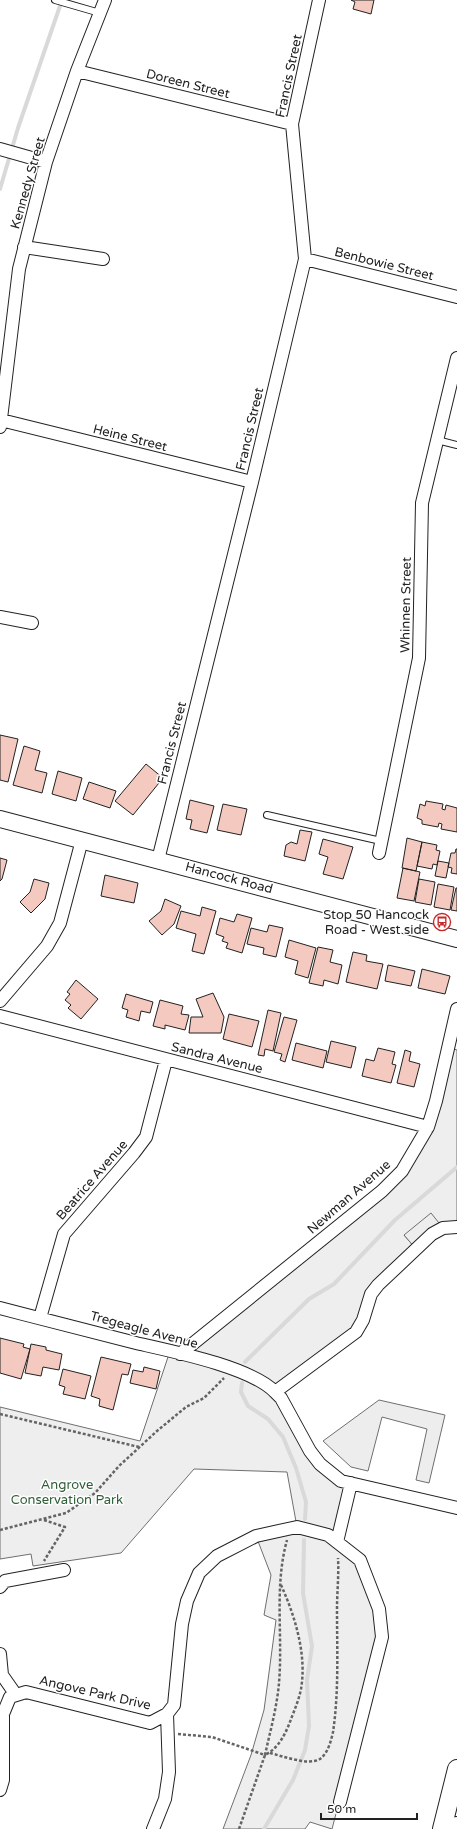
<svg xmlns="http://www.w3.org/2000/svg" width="457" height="1829" font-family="'Varela Round',sans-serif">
<rect width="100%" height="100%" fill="#fff"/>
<!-- green -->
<path fill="#eee" stroke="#6f6f6f" d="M448 1047 457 1050V1227L404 1235 416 1249 378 1285 363 1320 275 1392 310 1451 351 1483 337 1542 360 1560 382 1637 332 1829 310 1822 305 1829H223L251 1755 264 1710 276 1620 264 1615 271 1575 256 1536 297 1527 287 1472 194 1469 121 1553 33 1566 31 1554 0 1559V1407L140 1441 170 1351 180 1354 382 1191 420 1142Z"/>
<!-- parking -->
<path fill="#ededed" stroke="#6f6f6f" d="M431 1213 443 1228 416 1249 404 1235Z
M379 1400 445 1415 429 1483 416 1480 427 1429 382 1417 368 1471 351 1467 323 1441Z"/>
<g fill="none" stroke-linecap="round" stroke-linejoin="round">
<!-- stream -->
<path stroke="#d9d9d9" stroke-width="4" d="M0 189 18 128 62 0
M245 1362 309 1299 334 1284 395 1220 457 1167
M242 1383 241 1392 248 1406 268 1419 283 1437 296 1468 306 1502 305 1519
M264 1829 293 1780 305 1750 309 1726 307 1680 312 1646 303 1593 304 1540"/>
</g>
<!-- building -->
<path fill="#f3c9c0" stroke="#222" d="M351 0H374L371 14 353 9 355 2Z
M0 735 18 739 8 782 0 780Z
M24 746 40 751 35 770 47 773 42 793 13 785Z
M146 764 163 778 133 815 115 801Z
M58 771 82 778 76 801 52 794Z
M89 782 116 791 110 808 83 799Z
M190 800 214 806 207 833 190 829 192 820 186 819Z
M426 801 443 804 442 809 445 810 446 805 457 808V832L441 829 442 824 439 823 438 827 422 824V820L417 818 420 804 425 806Z
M223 804 247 809 241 835 217 830Z
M300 830 312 832 305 861 284 856 286 845 291 842 297 844Z
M407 838 422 842 416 871 402 868Z
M323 839 353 847 343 879 323 874 328 857 319 854Z
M422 842 437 845 436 850 440 851 437 865 433 864 432 869 417 866Z
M456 849H457V874L451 873 452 868 448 867 451 853H455Z
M0 858 7 860 2 879 0 881Z
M438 861 449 863 446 878 435 876Z
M403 868 420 872 414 901 397 898Z
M105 875 138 883 134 903 101 896Z
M34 879 49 883 45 899 31 913 20 902 30 892Z
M419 879 435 882 431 905 415 902Z
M438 884 454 887 450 910 434 907Z
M456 888H457V911L451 910Z
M165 899 181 906 174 924 162 935 149 921 161 911Z
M202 907 216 911 204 954 192 951 196 934 176 928 181 911 200 916Z
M237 914 252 918 242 953 226 948 228 943 222 941 224 937 216 934 220 918 234 922Z
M269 925 283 928 276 957 263 954 264 948 247 944 251 928 267 932Z
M289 940 316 948 308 978 295 974 298 961 285 957Z
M318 947 333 950 330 962 342 965 338 984 324 980 323 986 309 983Z
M353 952 367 955 366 961 383 964 377 989 346 982Z
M388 965 415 971 411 986 385 981Z
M422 969 450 976 445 994 418 988Z
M76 980 98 999 81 1019 68 1008 71 1005 65 1000 70 994 67 992Z
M213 993 224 1017 221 1033H189L191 1017H203L196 999Z
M126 994 153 1002 150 1013 141 1011 139 1021 126 1017 128 1010 122 1008Z
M160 1000 183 1006 181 1014 189 1015 185 1030 165 1025V1029L153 1026Z
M268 1010 281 1013 273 1051 265 1049 264 1056 258 1055Z
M229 1014 259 1021 252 1047 223 1039Z
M284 1017 297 1020 285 1062 280 1060 282 1054 274 1052Z
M331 1041 356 1047 351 1068 326 1062Z
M296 1043 327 1051 323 1068 292 1060Z
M378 1048 395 1052 392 1064 396 1065 391 1083 362 1076 366 1059 374 1061Z
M405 1050 411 1052 409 1061 420 1064 414 1087 397 1083Z
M0 1338 24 1344 23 1347 30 1349 21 1379 0 1373Z
M31 1344 46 1347V1350L62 1354 59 1370 43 1367 41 1376 25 1373Z
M101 1357 131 1364 128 1375 122 1374 113 1410 99 1406 100 1399 91 1396Z
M144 1367 160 1371 156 1389 130 1383 133 1370 143 1372Z
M63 1369 91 1376 85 1399 63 1394 65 1387 59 1385Z"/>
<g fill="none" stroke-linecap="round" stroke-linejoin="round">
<!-- service casing -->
<g stroke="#222" stroke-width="8">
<path id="service" d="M55 0 100 13
M437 440 457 445
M267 815 381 841"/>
</g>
<!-- minor casing -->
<g stroke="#222" stroke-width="14">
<path id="minor" d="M77 71 292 124
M0 149 46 162
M24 247 103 259
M305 259 457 297
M1 420 252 482
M0 427 19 269 46 162 77 71 105 0
M0 617 32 623
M379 853 419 658 422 503 457 358
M158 860 252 482 305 259 292 124 319 0
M0 1001 47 946 60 923 82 840
M0 1016 428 1127
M457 1227 443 1228 432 1234 378 1285 371 1294 363 1320 356 1332 275 1392 281 1398 310 1451 320 1464 341 1481 457 1508
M0 1308C45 1320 90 1331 136 1343 171 1351 251 1367 275 1392
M40 1318 64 1234 134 1153 146 1137 166 1060
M180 1354 382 1191 402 1171 428 1127 436 1101 457 1009
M337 1542 351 1483
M0 1587 5 1581 64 1570
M0 1654 2 1675 16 1695
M0 1790 3 1780V1714L10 1697 26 1692 150 1723 167 1714 174 1705 182 1624 187 1601 199 1573 217 1556 256 1536 297 1527 328 1535 360 1560 379 1609 382 1637 340 1802
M153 1829 165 1799 169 1772 167 1714"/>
</g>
<!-- secondary casing -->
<g stroke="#222" stroke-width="18">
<path id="secondary" d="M0 819 457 939"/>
</g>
<!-- primary casing -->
<g stroke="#222" stroke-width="20">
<path id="primary" d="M442 1829 457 1769
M456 1829 457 1826"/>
</g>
<!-- path -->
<path stroke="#646464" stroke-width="2.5" stroke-dasharray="3 2" stroke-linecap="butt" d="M0 1414 139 1447
M44 1520 65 1527 44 1561
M0 1530 66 1513 95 1493 119 1466 157 1431 186 1407 204 1398 224 1378
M178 1734 212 1737 265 1755C270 1732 277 1707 279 1683 283 1635 274 1587 287 1540
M270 1753C282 1756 309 1766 320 1759 328 1753 331 1741 333 1732 339 1692 337 1650 337 1609 337 1592 339 1575 338 1558
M239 1829 265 1755C279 1748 286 1733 291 1719 295 1709 299 1699 301 1689 307 1655 295 1616 281 1585"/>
<!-- service -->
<use href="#service" stroke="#fff" stroke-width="6"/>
<!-- minor -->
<use href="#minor" stroke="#fff" stroke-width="12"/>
<!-- secondary -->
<use href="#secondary" stroke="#fff" stroke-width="16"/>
<!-- primary -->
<use href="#primary" stroke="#fff" stroke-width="18"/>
</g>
<!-- icons -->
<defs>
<g id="bus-ring" transform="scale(0.9)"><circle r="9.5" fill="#fff" stroke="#c62828" stroke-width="1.5"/><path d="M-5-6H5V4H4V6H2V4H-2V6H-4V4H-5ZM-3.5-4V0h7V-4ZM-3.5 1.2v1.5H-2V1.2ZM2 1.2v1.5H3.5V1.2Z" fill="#c62828"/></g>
</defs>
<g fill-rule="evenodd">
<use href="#bus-ring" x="442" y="922"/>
</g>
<g text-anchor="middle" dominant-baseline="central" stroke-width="3" stroke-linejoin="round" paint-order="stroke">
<!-- street labels -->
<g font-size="13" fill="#222" stroke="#fff">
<text transform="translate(289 76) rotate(-78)">Francis Street</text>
<text transform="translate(188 84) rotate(14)">Doreen Street</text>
<text transform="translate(28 183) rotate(-74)">Kennedy Street</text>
<text transform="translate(384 264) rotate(14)">Benbowie Street</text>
<text transform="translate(250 429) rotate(-77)">Francis Street</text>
<text transform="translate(130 438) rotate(14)">Heine Street</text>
<text transform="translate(406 605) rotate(-89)">Whinnen Street</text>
<text transform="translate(172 743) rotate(-76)">Francis Street</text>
<text transform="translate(229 878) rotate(15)">Hancock Road</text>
<text transform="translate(217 1058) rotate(14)">Sandra Avenue</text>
<text transform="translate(92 1180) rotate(-49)">Beatrice Avenue</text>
<text transform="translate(349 1197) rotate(-41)">Newman Avenue</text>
<text transform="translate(144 1330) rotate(15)">Tregeagle Avenue</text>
<text transform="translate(95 1693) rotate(13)">Angove Park Drive</text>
</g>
<!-- poi labels -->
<g font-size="13" fill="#222" stroke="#fff" text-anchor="end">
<text x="429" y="915">Stop 50 Hancock<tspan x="429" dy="15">Road - West side</tspan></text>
</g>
<!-- park labels -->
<g font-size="13" fill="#2f5e38" stroke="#fff">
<text x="67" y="1485">Angrove<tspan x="67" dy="15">Conservation Park</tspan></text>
</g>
</g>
<!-- scale -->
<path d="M321 1813v6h96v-6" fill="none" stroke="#222222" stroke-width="2"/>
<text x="327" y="1813" font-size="12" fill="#222222" stroke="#ffffff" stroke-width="3" paint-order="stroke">50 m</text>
</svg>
